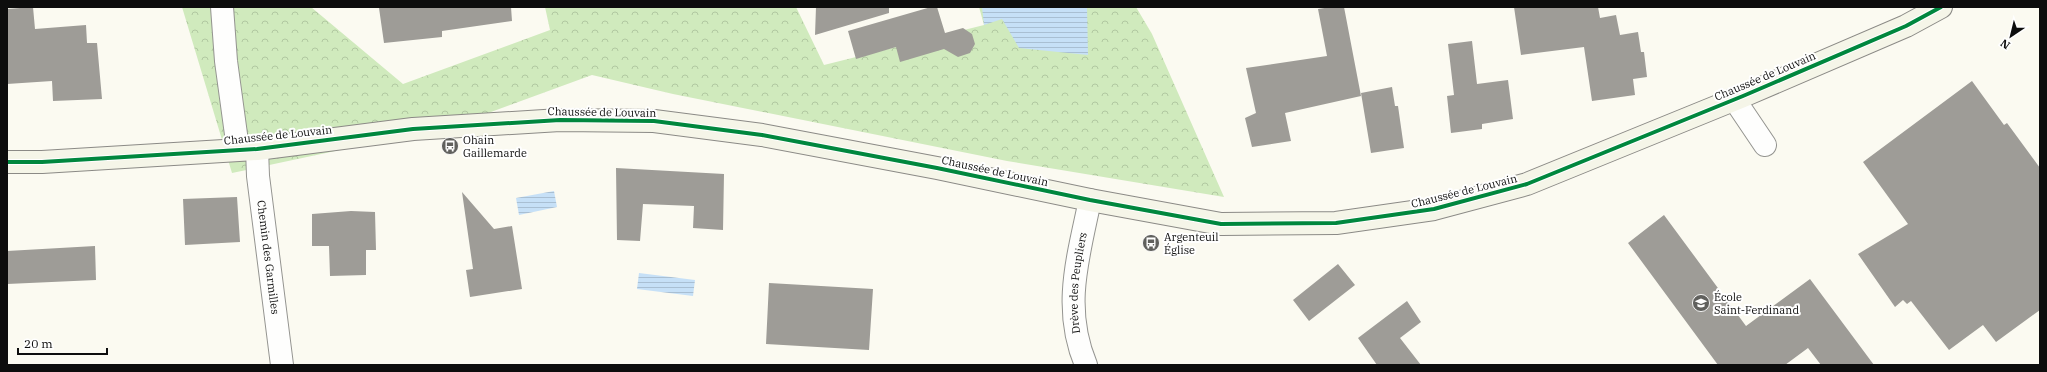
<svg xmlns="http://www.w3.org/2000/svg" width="2047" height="372" font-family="'IBM Plex Serif',serif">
<defs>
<pattern id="forest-crowns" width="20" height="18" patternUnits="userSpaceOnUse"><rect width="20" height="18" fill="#d0eabd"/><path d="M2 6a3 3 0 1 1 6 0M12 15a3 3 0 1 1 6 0" fill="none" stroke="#b1c8a1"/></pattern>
<pattern id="water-rules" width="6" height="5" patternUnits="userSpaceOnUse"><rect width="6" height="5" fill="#c6e0f7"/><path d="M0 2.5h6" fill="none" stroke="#a9bfd3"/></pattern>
</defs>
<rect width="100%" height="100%" fill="#fbfaf1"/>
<!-- forest -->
<path fill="url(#forest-crowns)" d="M182 7H311L403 84 550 30 545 7H796L824 65 984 25 979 7H1136L1152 34 1224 197 1007 161 673 94 592 75 453 126 232 173Z"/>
<!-- water -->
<path fill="url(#water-rules)" d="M982 7H1087L1088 55 1019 48 1002 19 984 25Z
M554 191 557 207 519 215 516 198Z
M639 273 695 280 693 296 637 289Z"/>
<!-- building -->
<path fill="#9e9c97" d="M33 7 35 29 86 25 87 43H97L102 99 53 101 52 81 7 84V9Z
M393 7H511L512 21 442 31V37L384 43 379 8Z
M816 7H889V13L815 35Z
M931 7H937L945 33 963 28 972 34 975 44 970 53 958 57 944 49 900 62 896 47 856 59 848 31Z
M1331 7H1344L1361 96 1285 113 1291 141 1252 147 1245 118 1256 113 1246 68 1327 56 1318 9Z
M1514 7H1598L1600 18 1616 15 1620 35 1638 32 1641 52H1644L1647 77 1633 79 1635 95 1592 101 1584 47 1521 55Z
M1472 41 1477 84 1508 80 1513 119 1482 124V129L1451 133 1447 96 1454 95 1448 44Z
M1972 81 2004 125 2007 123 2040 168V310L1996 342 1983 325 1949 350 1911 301 1907 304 1903 300 1895 307 1858 254 1908 224 1863 162Z
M1392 87 1395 106H1398L1404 148 1371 153 1361 93Z
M616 168 724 174 723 230 693 228 694 206 643 204 640 241 617 240Z
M462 192 494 229 512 226 522 289 470 297 466 270 473 269Z
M237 197 240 242 185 245 183 199Z
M351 211 375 212 376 250H366V275L330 276 329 246H312V214Z
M1664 215 1746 326 1810 279 1874 365H1821L1808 348 1785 365H1718L1628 243Z
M95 246 96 280 7 284V251Z
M1338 264 1355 285 1309 321 1293 300Z
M769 283 873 289 869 350 766 344Z
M1407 301 1421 322 1400 338 1421 365H1377L1358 338Z"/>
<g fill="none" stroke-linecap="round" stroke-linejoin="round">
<!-- minor casing -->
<g stroke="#949490" stroke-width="24">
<g id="minor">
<path d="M222 7 226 61 238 149"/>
<path d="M1734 99 1765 145"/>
<path id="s1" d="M257 149 258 176 282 365"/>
<path id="s2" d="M1086 365C1062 308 1078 258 1090 200"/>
</g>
</g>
<!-- secondary casing -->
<g stroke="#8b8a86" stroke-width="24">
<path id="secondary" d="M7 162H42L257 149 413 129 560 120 654 121 762 135 937 168 1090 200 1221 224 1336 223 1434 209 1527 184 1743 96 1906 26 1941 7"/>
</g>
<!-- minor -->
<use href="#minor" stroke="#fefefd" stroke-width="22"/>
<!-- secondary -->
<use href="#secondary" stroke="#f5f5e8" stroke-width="22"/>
<!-- cycleway casing -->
<g stroke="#fff" stroke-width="6">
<path id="cycleway" d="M7 162H42L257 149 413 129 560 120 654 121 762 135 937 168 1090 200 1221 224 1336 223 1434 209 1527 184 1743 96 1906 26 1941 7"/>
</g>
<!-- cycleway -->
<use href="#cycleway" stroke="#00873e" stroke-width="4"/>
</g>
<!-- icons -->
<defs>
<g id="bus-disc" transform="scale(0.9)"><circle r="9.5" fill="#60605d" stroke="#fff"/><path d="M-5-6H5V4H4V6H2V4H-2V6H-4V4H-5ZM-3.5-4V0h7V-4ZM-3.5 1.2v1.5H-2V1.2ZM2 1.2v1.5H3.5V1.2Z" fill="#fff"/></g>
<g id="school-disc" transform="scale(0.9)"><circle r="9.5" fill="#60605d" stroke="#fff"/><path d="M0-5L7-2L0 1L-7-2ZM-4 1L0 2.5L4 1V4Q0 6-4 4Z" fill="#fff"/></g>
</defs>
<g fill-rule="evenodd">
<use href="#bus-disc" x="450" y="146"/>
<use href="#bus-disc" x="1151" y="243"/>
<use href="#school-disc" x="1701" y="303"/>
</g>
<g text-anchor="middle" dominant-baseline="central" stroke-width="4" stroke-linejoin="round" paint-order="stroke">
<!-- street labels -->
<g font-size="11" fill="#0d0d0d" stroke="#fff">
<text transform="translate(1765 76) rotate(-23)">Chaussée de Louvain</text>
<text transform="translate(602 112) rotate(1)">Chaussée de Louvain</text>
<text transform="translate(278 135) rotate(-6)">Chaussée de Louvain</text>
<text transform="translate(995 171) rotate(12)">Chaussée de Louvain</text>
<text transform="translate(1464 191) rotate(-14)">Chaussée de Louvain</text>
<text stroke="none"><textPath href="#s1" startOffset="109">Chemin des Garmilles</textPath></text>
<text stroke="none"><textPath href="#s2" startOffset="84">Drève des Peupliers</textPath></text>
</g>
<!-- poi labels -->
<g font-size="11" fill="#0d0d0d" stroke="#fff" text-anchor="start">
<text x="463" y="140">Ohain<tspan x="463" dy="13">Gaillemarde</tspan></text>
<text x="1164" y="237">Argenteuil<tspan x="1164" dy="13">Église</tspan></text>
<text x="1714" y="297">École<tspan x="1714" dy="13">Saint-Ferdinand</tspan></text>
</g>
</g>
<!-- border -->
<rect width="2047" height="372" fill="none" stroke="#0d0d0d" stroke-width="16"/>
<!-- north arrow -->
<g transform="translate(2011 36) rotate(215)" stroke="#ffffff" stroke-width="3" paint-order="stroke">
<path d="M0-3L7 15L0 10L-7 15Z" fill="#0d0d0d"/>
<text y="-6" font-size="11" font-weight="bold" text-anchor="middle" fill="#0d0d0d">N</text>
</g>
<!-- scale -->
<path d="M18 348v6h89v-6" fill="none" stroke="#0d0d0d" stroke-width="2"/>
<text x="24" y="348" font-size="12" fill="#0d0d0d" stroke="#ffffff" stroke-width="3" paint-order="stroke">20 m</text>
</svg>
